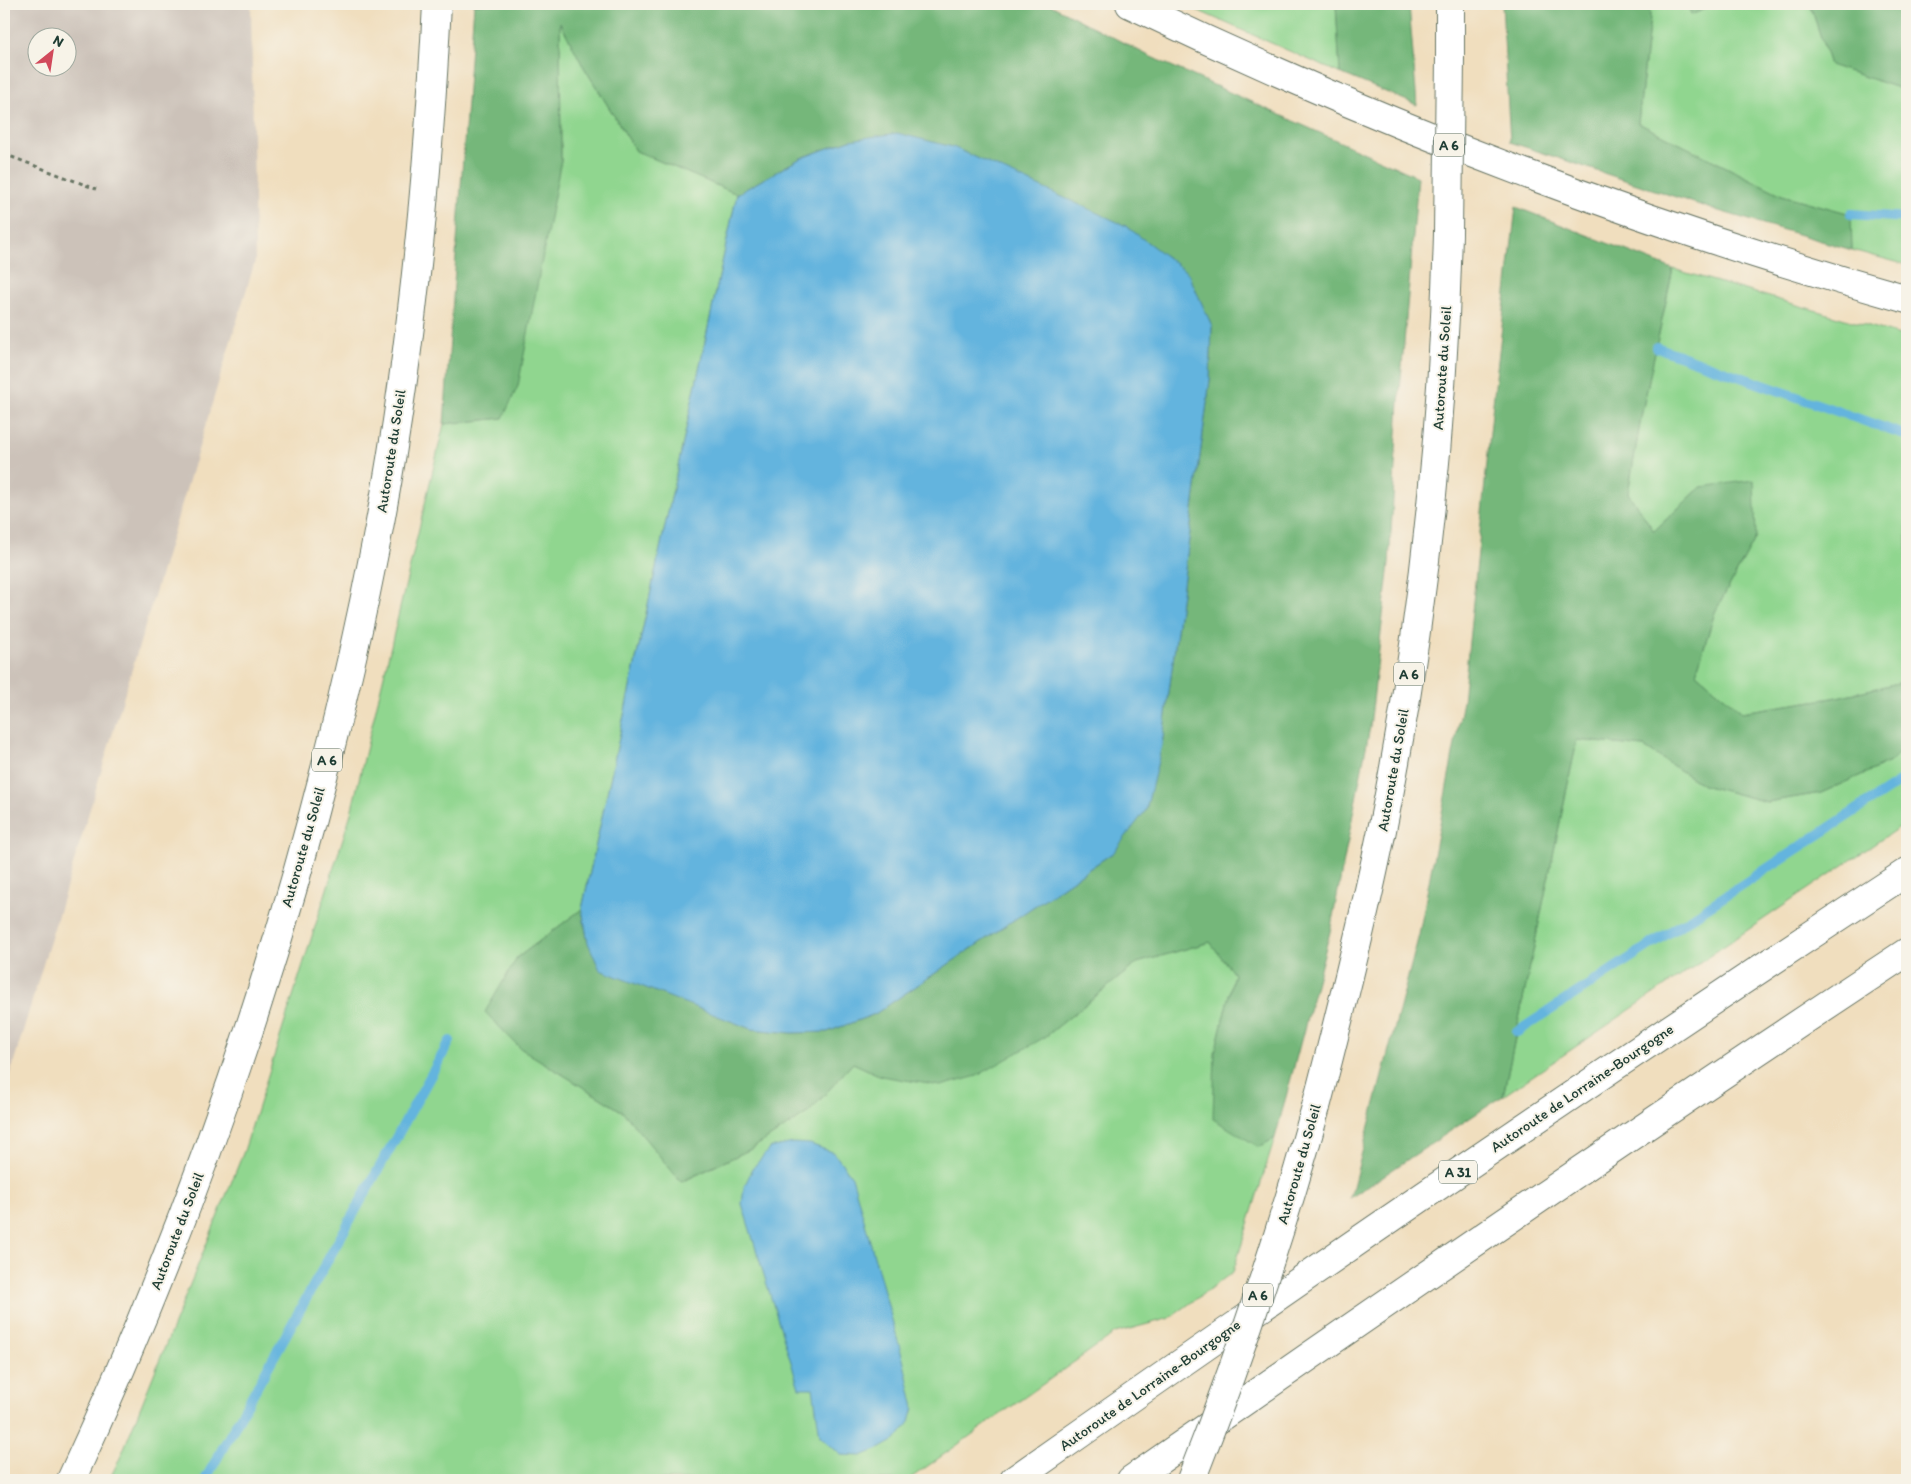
<svg xmlns="http://www.w3.org/2000/svg" width="1911" height="1484" font-family="Itim,sans-serif">
<rect width="100%" height="100%" fill="#f7f3e8"/>
<filter id="ink" filterUnits="userSpaceOnUse"><feTurbulence type="fractalNoise" baseFrequency=".02" numOctaves="2"/><feDisplacementMap in="SourceGraphic" scale="10" xChannelSelector="R" yChannelSelector="G"/><feConvolveMatrix kernelMatrix="1 2 1 2 8 2 1 2 1" color-interpolation-filters="sRGB"/></filter>
<filter id="wash" filterUnits="userSpaceOnUse"><feTurbulence type="fractalNoise" baseFrequency=".0096" numOctaves="4" result="noise"/><feDisplacementMap in="SourceGraphic" scale="20" xChannelSelector="R" yChannelSelector="G"/><feGaussianBlur stdDeviation="1.12" result="paint"/><feColorMatrix in="noise" values="0 0 0 0 0 0 0 0 0 0 0 0 0 0 0 0 0 1.4 0 .05"/><feComposite in="paint" operator="in"/></filter>
<g filter="url(#wash)">
<rect width="100%" height="100%" fill="#f0debe"/>
<!-- industrial -->
<path fill="#ccc2b9" fill-rule="evenodd" d="M4 4H251L255 261 4 1094ZM38 38H68V68H38Z"/>
<!-- green -->
<path fill="#90d68f" stroke="#588a62" d="M1183 4H1336L1340 73H1339Z
M1649 4H1689L1691 15 1716 4H1810L1830 65 1907 91V265L1852 250 1850 214 1782 195 1638 123 1650 17Z
M560 21 582 64 636 151 737 194 582 909 517 958 520 1048 623 1112 682 1182 753 1148 809 1112 853 1063 881 1076 1045 1037 1137 963 1210 942 1234 974 1215 1053 1259 1147 1275 1138 1233 1272 1170 1318 1115 1333 908 1480H109L120 1458 244 1151 351 813 444 424 503 418 561 160Z
M1673 269 1907 337V681L1833 698 1742 712 1696 673 1715 612 1756 537 1701 487 1654 531 1628 493 1642 412Z
M1577 740 1644 747 1703 785 1767 802 1821 793 1890 762 1907 745V822L1503 1096Z"/>
<!-- forest -->
<path fill="#74b77a" stroke="#4a7a57" d="M474 4H1049L1149 56 1418 177 1399 402 1389 564 1370 727 1330 932 1275 1138 1259 1147 1213 1119 1215 1053 1234 974 1210 942 1137 963 1045 1037 977 1076 941 1086 881 1076 853 1063 809 1112 753 1148 681 1182 623 1112 520 1048 485 1012 517 958 582 909 588 943 687 1003 751 1029 792 1033 827 1032 875 1014 1114 852 1162 745 1210 380 1212 326 850 140 801 158 737 194 636 151 582 64 560 22 561 160 518 386 503 418 444 424Z
M1336 4H1409L1417 105 1340 73Z
M1502 4H1649L1650 17 1638 123 1782 195 1851 214 1852 250 1712 209 1510 142Z
M1689 4H1716L1691 15Z
M1810 4H1907V91L1830 65Z
M1516 207 1673 269 1642 412 1628 493 1654 531 1701 487 1754 480 1756 537 1715 612 1696 673 1742 712 1833 698 1907 681V745L1890 762 1821 793 1767 802 1703 785 1644 747 1577 740 1503 1096 1350 1198 1419 935 1463 701 1493 403Z"/>
<!-- water -->
<path fill="#63b4de" stroke="#417889" d="M897 133 953 147 1126 226 1188 273 1212 326 1210 380 1162 745 1146 810 1114 852 875 1014 827 1032 792 1033 751 1029 600 970 588 943 582 909 737 194 801 158 850 140Z
M793 1143 810 1144 834 1153 852 1177 903 1359 914 1408 910 1422 897 1439 881 1448 861 1456 841 1455 820 1436 813 1388H799L742 1204 744 1187 753 1168 770 1148Z"/>
<g fill="none" stroke-linecap="round" stroke-linejoin="round">
<!-- stream -->
<path stroke="#63b4de" stroke-width="10" d="M1851 214 1907 218
M1656 347 1907 436
M1517 1032 1907 777
M205 1480 450 1041"/>
</g>
</g>
<g filter="url(#ink)">
<g fill="none" stroke-linecap="round" stroke-linejoin="round">
<!-- motorway casing -->
<g stroke="#687564" stroke-width="30">
<path id="motorway" d="M1130 4C1380 124 1640 224 1907 299
M1450 4V57
M1316 1107C1340 1015 1363 923 1382 830 1422 634 1443 433 1448 233
M71 1480C210 1181 314 863 377 538 411 362 428 183 437 4
M1014 1480C1309 1273 1606 1069 1907 872
M1131 1480C1388 1301 1646 1124 1907 952"/>
</g>
<!-- path -->
<path stroke="#687564" stroke-width="3" stroke-dasharray="4 4" stroke-linecap="butt" d="M4 154 96 189"/>
<!-- motorway -->
<use href="#motorway" stroke="#fff" stroke-width="28"/>
<!-- motorway-bridge casing -->
<g stroke="#687564" stroke-width="30" stroke-linecap="butt">
<path id="motorway-bridge" d="M1448 233 1450 57
M1191 1480C1239 1358 1281 1234 1316 1107"/>
</g>
<!-- motorway-bridge -->
<use href="#motorway-bridge" stroke="#fff" stroke-width="28"/>
</g>
</g>
<g text-anchor="middle" dominant-baseline="central" stroke-width="4" stroke-linejoin="round" paint-order="stroke">
<!-- shield labels -->
<g fill="#f7f3e8" stroke="#60746a" stroke-width="1">
<rect x="1434" y="133.5" width="30" height="23" rx="4"/>
<rect x="1394" y="662.5" width="30" height="23" rx="4"/>
<rect x="312" y="748.5" width="30" height="23" rx="4"/>
<rect x="1439" y="1160.5" width="38" height="23" rx="4"/>
<rect x="1243" y="1283.5" width="30" height="23" rx="4"/>
</g>
<g font-size="14" font-weight="bold" fill="#1f3d34">
<text x="1449" y="145">A 6</text>
<text x="1409" y="674">A 6</text>
<text x="327" y="760">A 6</text>
<text x="1458" y="1172">A 31</text>
<text x="1258" y="1295">A 6</text>
</g>
<!-- street labels -->
<g font-size="15" fill="#1f3d34" stroke="#f7f3e8">
<text transform="translate(1442 368) rotate(-86)">Autoroute du Soleil</text>
<text transform="translate(391 451) rotate(-81)">Autoroute du Soleil</text>
<text transform="translate(1393 770) rotate(-80)">Autoroute du Soleil</text>
<text transform="translate(303 847) rotate(-74)">Autoroute du Soleil</text>
<text transform="translate(1582 1088) rotate(-34)">Autoroute de Lorraine-Bourgogne</text>
<text transform="translate(1299 1164) rotate(-74)">Autoroute du Soleil</text>
<text transform="translate(177 1231) rotate(-69)">Autoroute du Soleil</text>
<text transform="translate(1150 1385) rotate(-35)">Autoroute de Lorraine-Bourgogne</text>
</g>
</g>
<!-- margin -->
<rect width="1911" height="1484" fill="none" stroke="#f7f3e8" stroke-width="20"/>
<!-- north arrow -->
<g transform="translate(52 52) rotate(30)"><circle r="24" fill="#f7f3e8" stroke="#a1aaa0"/>
<path d="M0-4L9 19L0 12L-9 19Z" fill="#d1495b"/>
<text y="-8" font-size="14" font-weight="bold" text-anchor="middle" fill="#1f3d34">N</text>
</g>
</svg>
